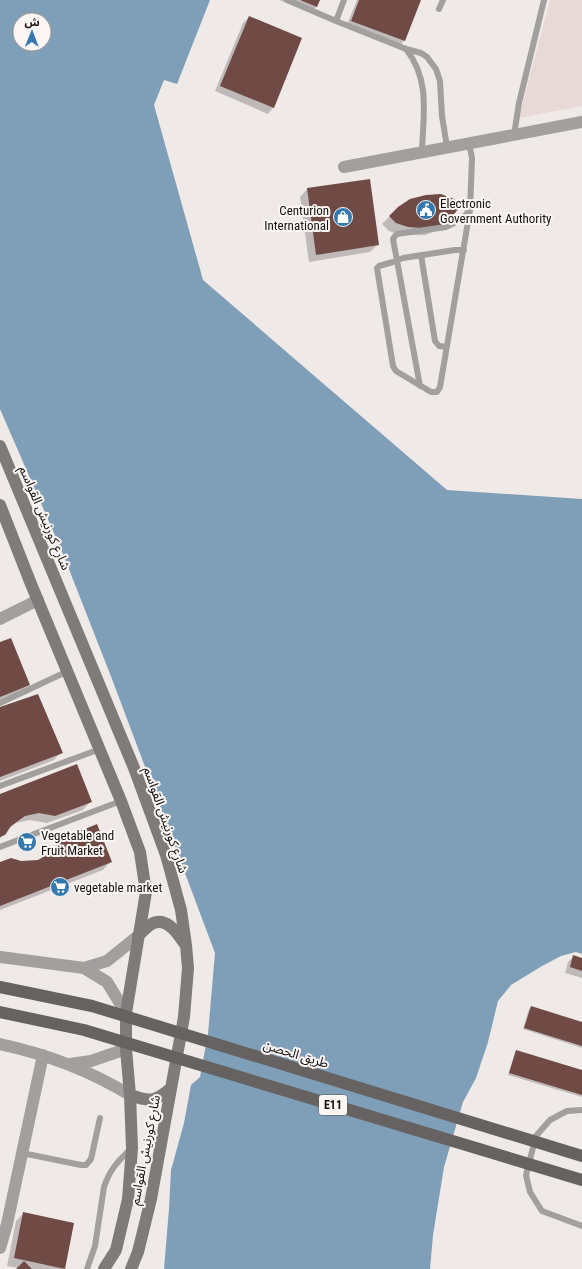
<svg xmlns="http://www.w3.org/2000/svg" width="582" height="1269" font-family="'Roboto Condensed','Noto Sans Arabic',sans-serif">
<rect width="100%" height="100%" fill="#efe9e8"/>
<!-- built -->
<path fill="#e8d9d6" d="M550 0H582V106L519 118Z"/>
<!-- water -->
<path fill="#7f9eb8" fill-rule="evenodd" d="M0 0H210L177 84 164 80 154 105 203 280 447 490 582 499V954L576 952 561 956 542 966 511 985 498 1001 488 1042 476 1078 463 1102 444 1167 433 1235 430 1269H164L169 1209 171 1170 184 1123 191 1085 200 1077 208 1034 215 953 112 679 63 554 0 409ZM20 20H44V44H20Z"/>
<!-- shadow -->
<path fill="#0003" d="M279 0H319L317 6 311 12Z
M357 0H420L404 41 399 46 346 27Z
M249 17 301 38 273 108 268 114 215 91 243 23Z
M307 189 378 244 370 252 309 262 300 197Z
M398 208 446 221 433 232 425 235H400L389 231 382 224Z
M0 643 29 684 21 692 0 701Z
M0 708 61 752 54 760 0 781Z
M0 795 90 802 83 810 47 823 30 820 16 823 8 829 0 839Z
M61 840 110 862 103 870 0 910V863L38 861 47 855Z
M574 956 582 959V978L565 973 568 962Z
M531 1007 582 1023V1048L523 1029 529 1009Z
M516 1052 582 1071V1097L508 1075 515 1053Z
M23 1214 64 1268 63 1269H17L18 1268 7 1266 16 1221Z"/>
<!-- building -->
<path fill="#704a44" d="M300 0H320L317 7Z
M359 0H421L405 41 351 21Z
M249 16 302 38 274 108 220 86Z
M370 179 379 245 316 255 307 188Z
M441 194 454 199 461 205 455 213 442 225 421 228 408 227 396 223 389 216 398 207 410 199 426 195Z
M11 638 30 685 0 697V642Z
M38 694 63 753 0 777V707Z
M77 764 92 802 55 816 39 813 25 816 11 826 5 835 0 837V794Z
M97 824 112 862 0 906V862L11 858 21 861 38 860 50 853 61 839Z
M573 955 582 958V971L570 967Z
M531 1006 582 1022V1046L524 1028Z
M516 1050 582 1070V1095L509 1073Z
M23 1212 74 1223 65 1269 14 1258Z
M24 1261 32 1269H16Z"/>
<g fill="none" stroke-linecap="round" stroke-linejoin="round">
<!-- service -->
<path stroke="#a29f9f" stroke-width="6" d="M287 0 336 21 406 49 421 53 427 57 436 69 440 81 442 116 447 147
M439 9 443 0
M336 21 344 0
M406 49C431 81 423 115 422 152
M514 135 519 103 544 0
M464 250H455L403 258 393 262 379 266 377 268 393 366 396 371 431 392H437L440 387 470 210 472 158 469 143
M421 255 435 341 439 346 447 347
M420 386 393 239 395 236 397 234 446 227C456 223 463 219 470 210
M0 703 68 671
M0 786 100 749
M0 847 121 801
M582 1110 567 1111 550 1120 536 1136 526 1175 530 1192 542 1211 582 1226
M22 1153 81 1165H86L91 1159 100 1118
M87 1269 95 1246 104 1187C110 1169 118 1161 131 1149"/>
<!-- minor -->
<path stroke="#a29f9f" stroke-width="12" d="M344 167 582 122
M0 619 38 600
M0 957 84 968 107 982 126 1013
M84 968 107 961 138 936
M0 1044C47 1054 89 1070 130 1095
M70 1064 91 1061 126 1049
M0 1248 7 1224 43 1055"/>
<!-- secondary -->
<path stroke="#7f7b7b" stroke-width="12" d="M0 446 134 768 166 855 181 910 186 945 188 968 184 1017 151 1199 138 1252 131 1269
M0 505 31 584 121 801 140 852 146 892 126 1013V1049L130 1095 132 1148 128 1199 116 1250 104 1269
M138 936C142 932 146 928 150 925 165 915 177 932 184 943
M130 1095C150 1102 155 1102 171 1088"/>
<!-- primary -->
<path stroke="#666261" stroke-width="12" d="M0 987 92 1006 582 1156
M0 1012 84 1030 582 1180"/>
</g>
<!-- icons -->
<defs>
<g id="civic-disc" transform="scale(1)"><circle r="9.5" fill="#3379ae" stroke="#fcf6f5"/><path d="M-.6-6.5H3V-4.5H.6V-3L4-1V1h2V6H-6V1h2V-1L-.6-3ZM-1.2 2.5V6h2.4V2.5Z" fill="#fff"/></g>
<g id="shop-disc" transform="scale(1)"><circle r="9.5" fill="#3379ae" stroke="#fcf6f5"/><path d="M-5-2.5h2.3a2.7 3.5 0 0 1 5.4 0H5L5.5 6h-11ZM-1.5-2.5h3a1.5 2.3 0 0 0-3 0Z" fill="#fff"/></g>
<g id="supermarket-disc" transform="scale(1)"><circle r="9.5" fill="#3379ae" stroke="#fcf6f5"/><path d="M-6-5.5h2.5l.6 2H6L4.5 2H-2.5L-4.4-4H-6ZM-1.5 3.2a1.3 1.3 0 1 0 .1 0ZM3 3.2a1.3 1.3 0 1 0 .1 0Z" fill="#fff"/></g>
</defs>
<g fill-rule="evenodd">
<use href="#civic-disc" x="426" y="210"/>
<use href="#shop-disc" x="343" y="217"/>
<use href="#supermarket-disc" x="27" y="842"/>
<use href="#supermarket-disc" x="60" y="887"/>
</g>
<g text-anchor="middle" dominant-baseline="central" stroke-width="4" stroke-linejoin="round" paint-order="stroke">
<!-- shield labels -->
<rect fill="#fcf6f5" stroke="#5a5655" stroke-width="1" x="319" y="1095" width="28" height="20" rx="3"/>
<g font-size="12" font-weight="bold" fill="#141211">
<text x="333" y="1105">E11</text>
</g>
<!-- poi labels -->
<g font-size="13" fill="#141211" stroke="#fcf6f5" text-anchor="start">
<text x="440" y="203">Electronic<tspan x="440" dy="15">Government Authority</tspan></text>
<text x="329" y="210" text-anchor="end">Centurion<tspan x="329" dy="15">International</tspan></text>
<text x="41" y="835">Vegetable and<tspan x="41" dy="15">Fruit Market</tspan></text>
<text x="74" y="887">vegetable market</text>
</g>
<!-- street labels -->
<g font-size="13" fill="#141211" stroke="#fcf6f5">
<text transform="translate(45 518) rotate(67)">شارع كورنيش القواسم</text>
<text transform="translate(166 820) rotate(71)">شارع كورنيش القواسم</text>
<text transform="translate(296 1054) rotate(17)">طريق الحصن</text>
<text transform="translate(145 1150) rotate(-79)">شارع كورنيش القواسم</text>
</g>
</g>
<!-- north arrow -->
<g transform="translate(32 32) rotate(1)"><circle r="19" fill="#fcf6f5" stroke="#9f9b9a"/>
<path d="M0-3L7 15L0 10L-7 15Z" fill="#3379ae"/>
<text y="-6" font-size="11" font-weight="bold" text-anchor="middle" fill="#141211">ش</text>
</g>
</svg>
